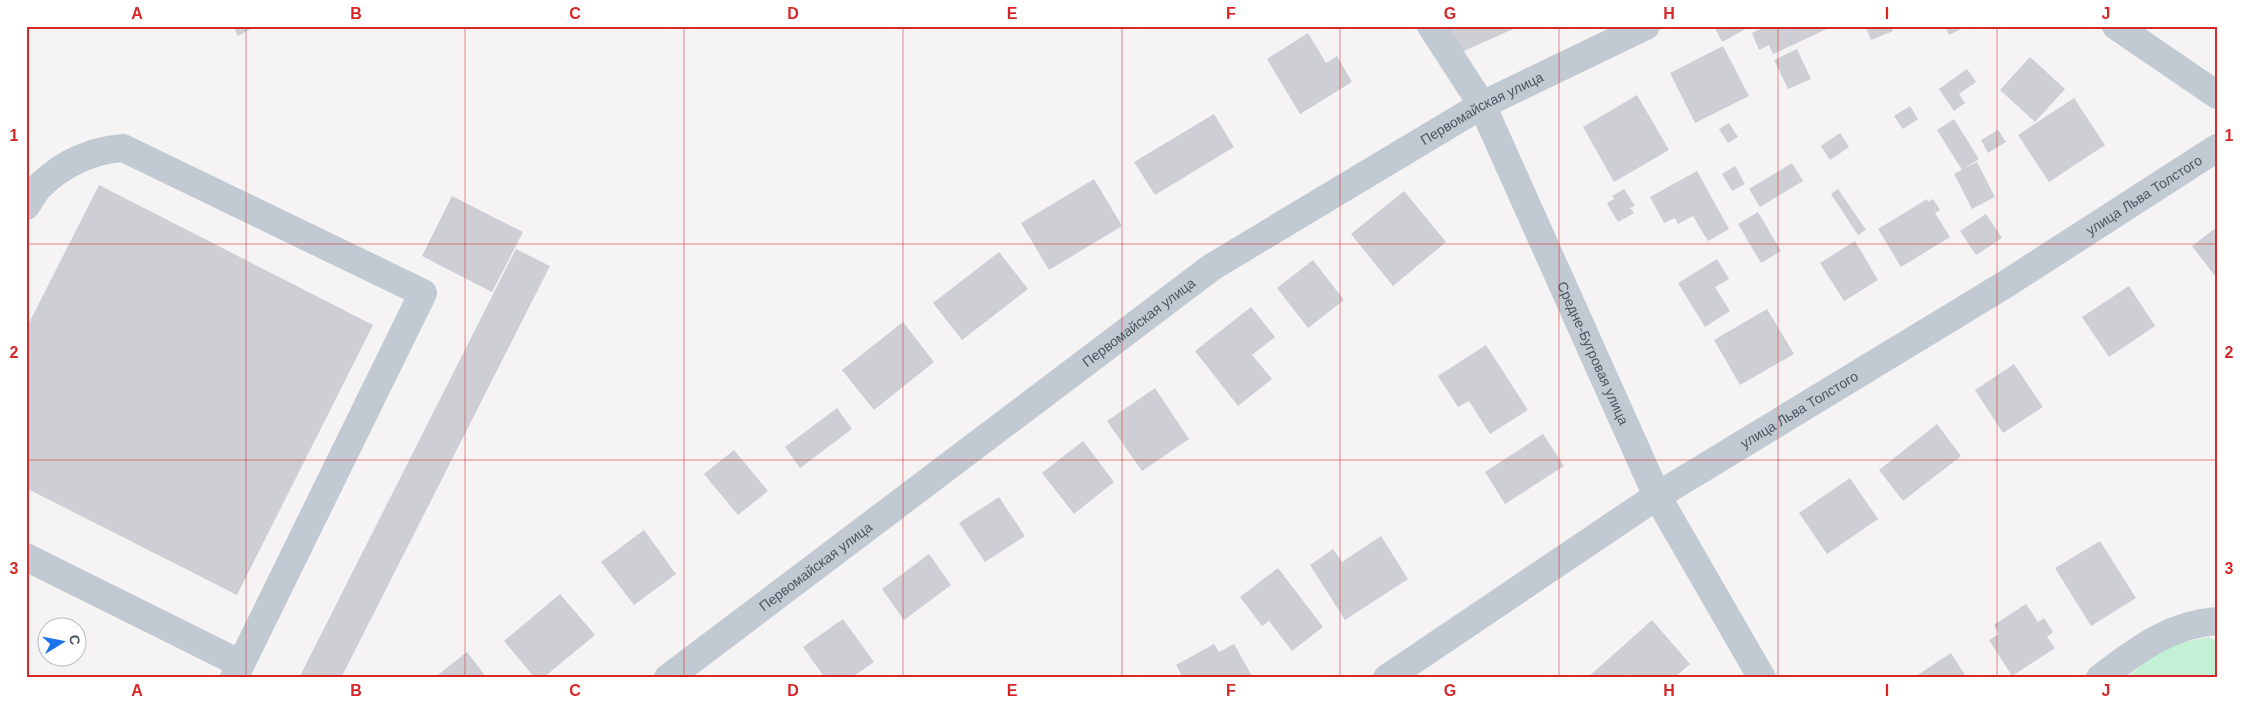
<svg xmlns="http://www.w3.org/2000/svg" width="2243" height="704" font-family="Helvetica,sans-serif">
<rect width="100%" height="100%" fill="#f5f3f3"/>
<!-- green -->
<path fill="#c3f1d5" d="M2209 637 2217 641V678H2126L2164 646Z"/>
<!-- building -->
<path fill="#cdcfd5" d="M233 26H256L238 36Z
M1440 26H1512L1513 29 1453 56Z
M1714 26H1751L1722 42Z
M1767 26H1833L1773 54 1769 45 1759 50 1752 33Z
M1865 26H1891L1893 31 1871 40Z
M1945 26H1966L1949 35Z
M1308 33 1326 63 1337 56 1352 82 1300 114 1267 59Z
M1723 46 1749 96 1695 123 1670 73Z
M1797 49 1811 79 1788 89 1774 60Z
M2030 57 2065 89 2035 122 2000 90Z
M1967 69 1976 82 1959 94 1965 103 1954 111 1939 89Z
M1637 95 1669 150 1614 182 1583 127Z
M2074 98 2105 145 2049 182 2018 135Z
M1910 106 1918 119 1903 129 1894 116Z
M1214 114 1234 147 1155 195 1134 162Z
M1954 119 1979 159 1962 170 1937 130Z
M1729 123 1738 137 1728 143 1719 129Z
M1998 130 2006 142 1988 153 1981 140Z
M1840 133 1849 147 1830 160 1821 146Z
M1977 162 1995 197 1972 209 1954 174Z
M1792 163 1803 181 1760 207 1749 189Z
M1735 166 1745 184 1732 191 1722 174Z
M1697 171 1729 229 1708 241 1693 216 1678 224 1675 218 1664 223 1650 197Z
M1094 179 1122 226 1049 270 1021 223Z
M99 185 373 325 237 595 26 488V329Z
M1624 189 1635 206 1630 208 1634 213 1618 222 1607 203 1614 199 1612 196Z
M1838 189 1866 230 1858 235 1831 194Z
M1404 191 1446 242 1393 286 1351 234Z
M452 196 523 232 492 292 422 256Z
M1927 199 1928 202 1933 199 1940 210 1935 213 1950 237 1901 267 1878 229Z
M1758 212 1781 251 1761 263 1738 224Z
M1986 214 2002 238 1976 255 1960 231Z
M2217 227V274L2215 276 2192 246Z
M1855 241 1878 280 1844 301 1820 263Z
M516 249 550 266 341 678H299Z
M999 252 1028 289 962 340 933 303Z
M1717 259 1729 279 1715 287 1730 311 1705 327 1678 283Z
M1313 260 1344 300 1308 328 1277 288Z
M2129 286 2155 326 2109 357 2082 317Z
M1251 307 1275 337 1252 355 1272 379 1238 406 1195 351Z
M1767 309 1794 354 1740 385 1714 340Z
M903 322 934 362 874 410 842 370Z
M1486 345 1528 410 1490 434 1469 401 1458 407 1438 376Z
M2014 364 2043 407 2003 433 1975 390Z
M1155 388 1189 439 1142 471 1107 421Z
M837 408 852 429 800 468 785 447Z
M1937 424 1961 456 1903 501 1879 470Z
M1543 434 1564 466 1505 504 1485 472Z
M1083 441 1114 482 1074 514 1042 473Z
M734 450 768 491 738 515 704 474Z
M1850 478 1878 519 1827 554 1799 513Z
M999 497 1025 536 985 562 959 523Z
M644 530 676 574 634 605 601 562Z
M1381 536 1408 579 1345 620 1310 565 1333 549 1342 562Z
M2100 541 2136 598 2091 626 2055 568Z
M929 554 951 585 904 620 882 589Z
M1278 568 1323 627 1292 651 1269 621 1262 626 1240 597Z
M560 594 595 635 543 678H535L504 641Z
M2026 604 2038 622 2044 618 2053 632 2047 637 2055 648 2012 676 1989 640 1999 634 1994 625Z
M843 619 874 662 851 678H825L803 647Z
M1652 620 1690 664 1674 678H1631L1628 674 1624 678H1587Z
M1214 644 1219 652 1234 644 1253 678H1183L1176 665Z
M467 652 487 678H434Z
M1951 653 1967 678H1913Z"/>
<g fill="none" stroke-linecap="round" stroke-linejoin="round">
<!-- minor -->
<g stroke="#c1cad2" stroke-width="28">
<path id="s1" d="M1431 26 1482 105 1657 496 1762 678"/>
<path d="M2116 26 2217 95"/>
<path d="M26 206C31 199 36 189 42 184 64 163 93 150 123 148L423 293 234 678"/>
<path d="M26 557 241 664"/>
<path id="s2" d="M668 678 1212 267 1482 105 1646 26"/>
<path id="s3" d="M1387 678 1657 496 2006 284 2217 148"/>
<path d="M2100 678C2136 651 2170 624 2217 621"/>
</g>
</g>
<!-- grid -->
<path fill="none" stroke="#d62828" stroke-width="1" stroke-opacity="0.55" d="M246 26V678M465 26V678M684 26V678M903 26V678M1122 26V678M1340 26V678M1559 26V678M1778 26V678M1997 26V678M26 244H2217M26 460H2217"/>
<g text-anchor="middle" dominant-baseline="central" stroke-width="4.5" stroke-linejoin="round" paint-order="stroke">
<!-- street labels -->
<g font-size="14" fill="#4a5661" stroke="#fff">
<text stroke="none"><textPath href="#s2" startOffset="995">Первомайская улица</textPath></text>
<text stroke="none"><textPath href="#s3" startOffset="898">улица Льва Толстого</textPath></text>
<text stroke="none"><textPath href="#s2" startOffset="590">Первомайская улица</textPath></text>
<text stroke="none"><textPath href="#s1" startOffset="366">Средне-Бугровая улица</textPath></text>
<text stroke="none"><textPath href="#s3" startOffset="492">улица Льва Толстого</textPath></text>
<text stroke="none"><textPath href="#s2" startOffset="185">Первомайская улица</textPath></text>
</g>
</g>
<!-- border -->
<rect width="2243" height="704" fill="none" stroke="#ffffff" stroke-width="55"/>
<!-- north arrow -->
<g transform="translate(62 642) rotate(80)"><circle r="24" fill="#ffffff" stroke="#b7bbc0"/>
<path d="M0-4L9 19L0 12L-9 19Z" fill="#1a73e8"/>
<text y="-8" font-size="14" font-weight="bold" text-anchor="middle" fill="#4a5661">С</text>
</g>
<rect x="28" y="28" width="2188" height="648" fill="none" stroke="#d62828" stroke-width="2"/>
<g font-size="16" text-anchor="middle" font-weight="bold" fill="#d62828">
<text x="137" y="19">A</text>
<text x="356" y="19">B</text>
<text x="575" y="19">C</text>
<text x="793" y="19">D</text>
<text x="1012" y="19">E</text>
<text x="1231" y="19">F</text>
<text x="1450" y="19">G</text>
<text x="1669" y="19">H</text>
<text x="1887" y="19">I</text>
<text x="2106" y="19">J</text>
<text x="14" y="141">1</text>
<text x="2229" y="141">1</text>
<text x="14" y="358">2</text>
<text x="2229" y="358">2</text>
<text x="14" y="574">3</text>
<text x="2229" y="574">3</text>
<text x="137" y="696">A</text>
<text x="356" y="696">B</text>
<text x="575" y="696">C</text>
<text x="793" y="696">D</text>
<text x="1012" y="696">E</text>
<text x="1231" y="696">F</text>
<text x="1450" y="696">G</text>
<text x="1669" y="696">H</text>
<text x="1887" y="696">I</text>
<text x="2106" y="696">J</text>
</g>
</svg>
